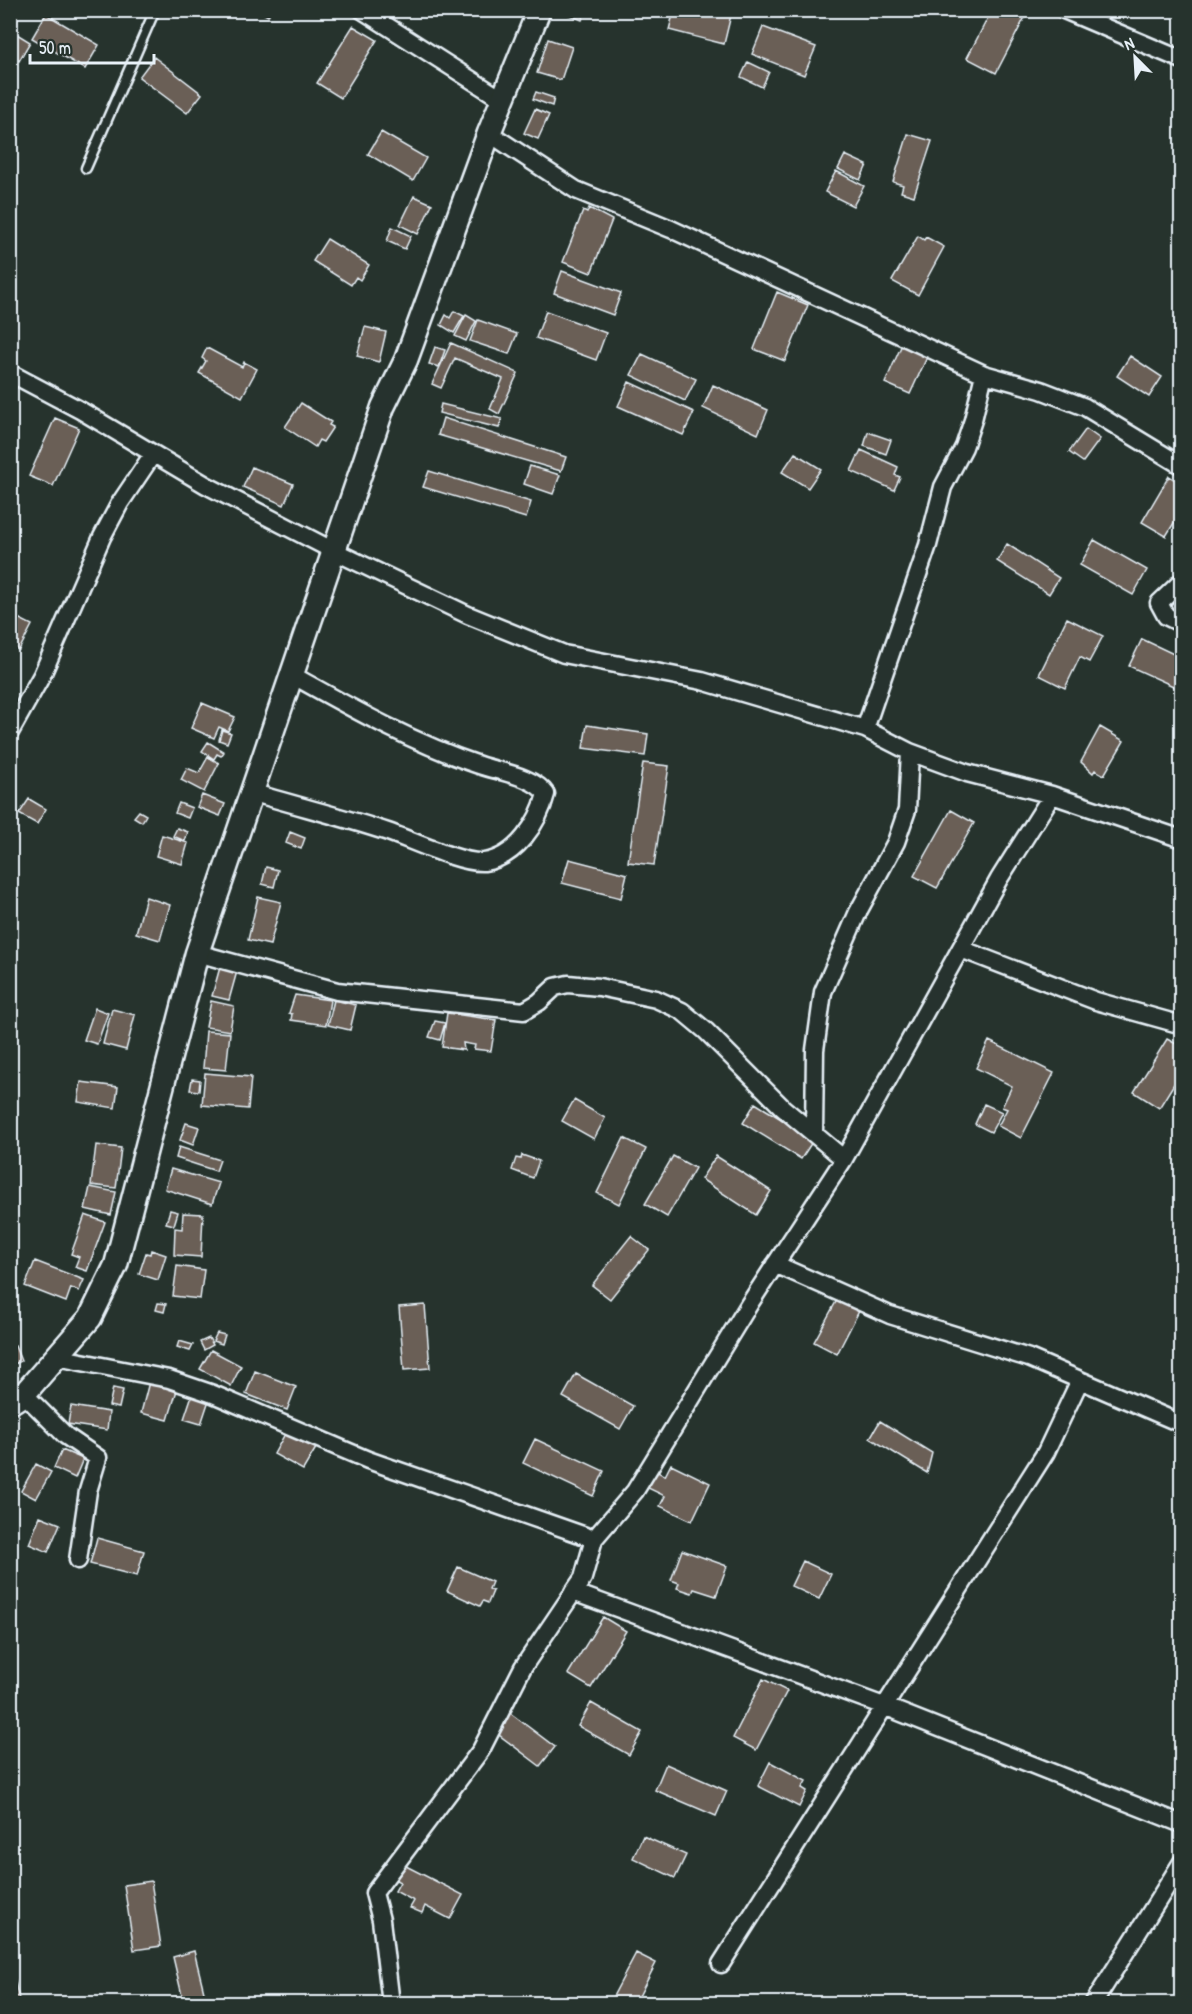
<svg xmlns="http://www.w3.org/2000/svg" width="1192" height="2014" font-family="'Patrick Hand',sans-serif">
<rect width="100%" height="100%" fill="#26332d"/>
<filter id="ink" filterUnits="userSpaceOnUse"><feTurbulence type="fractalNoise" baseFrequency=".0167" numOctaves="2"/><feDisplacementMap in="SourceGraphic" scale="12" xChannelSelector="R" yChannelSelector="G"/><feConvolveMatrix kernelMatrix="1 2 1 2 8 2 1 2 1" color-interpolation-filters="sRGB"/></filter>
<g filter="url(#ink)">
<!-- building -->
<path fill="#6a5e56" stroke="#e8f1f8" stroke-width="1.5" d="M257 10H271L268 16Z
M557 10H586L582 20Z
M674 10H699L717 15 718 12 731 15 724 44 669 30Z
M992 10H1012L1025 17 996 73 967 58Z
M46 14 99 45 85 69 32 38Z
M353 26 377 40 341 98 317 83Z
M763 27 816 47 804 75 752 54Z
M12 31 30 42 19 61 10 56Z
M548 39 572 47 561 80 537 73Z
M154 57 202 94 187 113 139 77Z
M748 62 769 72 762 87 741 77Z
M536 92 554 98 552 106 533 99Z
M535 109 549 115 538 139 524 133Z
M381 132 426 158 413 181 368 154Z
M908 134 932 141 914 196 901 192 903 185 893 182Z
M845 155 867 165 860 180 838 169Z
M836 171 864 186 853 206 825 192Z
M414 196 432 204 418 234 400 225Z
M589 208 612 220 591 273 563 262 583 211 587 213Z
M392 227 411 236 405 249 387 241Z
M918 236 924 240 926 237 944 247 918 295 892 281Z
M327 239 369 265 360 280 356 277 351 285 313 261Z
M562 271 621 293 613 315 554 293Z
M777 292 808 305 785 361 754 349Z
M454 311 464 316 454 333 441 325 446 315 450 318Z
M546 311 606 333 596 360 536 338Z
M466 315 476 321 466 341 455 336Z
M478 320 517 334 509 354 470 341Z
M365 327 386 332 379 362 357 356Z
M903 342 928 355 910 394 885 383Z
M451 343 518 373 499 414 490 409 503 379 455 358 441 388 432 384Z
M435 347 445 350 439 367 429 364Z
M207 348 242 367 244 362 257 369 242 397 199 373 206 361 202 358Z
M642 354 696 379 685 401 631 375Z
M1130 356 1162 377 1149 397 1117 376Z
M629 382 694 412 683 435 618 406Z
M713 385 768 410 758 434 703 408Z
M301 403 331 422 329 425 333 427 323 442 319 440 315 447 285 427Z
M441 404 502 419 499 428 439 413Z
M55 418 79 428 53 486 29 476Z
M443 418 566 457 561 471 438 435Z
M1086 429 1100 439 1083 462 1069 452Z
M868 432 891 440 886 454 864 446Z
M861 450 898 467 895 475 900 477 894 490 851 471Z
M795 453 821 469 808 488 782 472Z
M530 466 560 475 553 494 524 484Z
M252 467 293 484 284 505 243 487Z
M429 471 531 502 526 518 423 487Z
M1169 476 1182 484V510L1166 536 1142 522Z
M1094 540 1147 570 1133 595 1080 565Z
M1007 544 1059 578 1049 594 997 561Z
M10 614 32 625 19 650 10 646Z
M1067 618 1103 636 1089 662 1080 657 1065 688 1039 675Z
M1142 639 1182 658V690L1129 666Z
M202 703 235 717 228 731 219 727 214 738 191 728Z
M587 725 648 734 645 756 583 748Z
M1100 727 1124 741 1104 775 1095 770 1093 773 1081 762Z
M222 730 231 733 227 743 219 740Z
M208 742 224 752 221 756 217 754 214 759 202 751Z
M208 757 219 763 204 792 181 780 187 768 199 773Z
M643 763 669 766 654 865 628 862Z
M202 795 225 804 220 816 197 807Z
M29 799 46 809 37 824 19 814Z
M179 803 192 808 188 818 175 813Z
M951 810 974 823 937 888 914 876Z
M139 811 146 815 142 822 134 817Z
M177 828 188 832 185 841 173 836Z
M290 832 305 838 301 849 286 843Z
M162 835 188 843 182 864 156 856Z
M569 859 627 874 621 898 562 883Z
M266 867 278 870 274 887 262 884Z
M146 897 170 905 160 940 136 933Z
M258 897 281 902 270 945 248 940Z
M222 960 239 964 229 1000 212 996Z
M295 995 330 1000 326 1025 291 1020 292 1014 289 1013Z
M334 1000 356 1005 350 1030 328 1025Z
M211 1001 234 1006 230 1031 206 1027Z
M95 1008 108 1013 97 1044 84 1040Z
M112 1009 135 1015 126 1050 103 1044Z
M447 1013 496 1020 491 1051 474 1049 475 1045 463 1043 464 1050 442 1047Z
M435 1021 445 1023 440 1040 429 1037Z
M206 1031 230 1033 226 1070 203 1068Z
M1167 1039 1178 1045 1182 1042V1071L1159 1108 1134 1092Z
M989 1041 1054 1073 1021 1138 998 1126 1007 1109 1002 1107 1012 1086 976 1068Z
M205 1073 251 1077 248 1109 202 1105Z
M192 1079 200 1080 199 1091 190 1090Z
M81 1082 118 1087 115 1108 78 1102Z
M574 1100 605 1118 594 1139 562 1121Z
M755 1103 814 1139 801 1159 743 1123Z
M984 1104 1002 1112 991 1132 975 1124Z
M186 1123 199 1127 193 1145 180 1140Z
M624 1138 646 1149 619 1204 597 1193Z
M96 1145 121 1148 116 1188 91 1185Z
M179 1147 220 1160 216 1171 176 1158Z
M522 1155 539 1161 533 1178 512 1170 516 1158 521 1159Z
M673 1156 695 1168 667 1217 645 1204Z
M716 1156 771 1191 756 1215 701 1179Z
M171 1169 219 1183 212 1204 165 1189Z
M90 1187 116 1192 111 1215 85 1209Z
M170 1210 178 1212 174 1225 166 1223Z
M183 1213 203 1214 201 1257 174 1255 175 1228 182 1229Z
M85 1215 105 1222 87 1271 75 1267 79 1257 71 1254Z
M631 1236 649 1250 610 1299 592 1285Z
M151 1250 166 1255 158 1280 139 1274 146 1253 150 1254Z
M35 1261 84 1280 79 1291 71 1288 66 1302 25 1286Z
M177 1266 204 1270 200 1299 173 1296Z
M837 1300 859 1311 837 1354 814 1342Z
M158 1303 166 1304 164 1312 156 1310Z
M425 1305 430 1368 404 1370 399 1307Z
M217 1333 225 1335 222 1344 213 1341Z
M209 1338 213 1345 204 1350 200 1342Z
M179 1341 193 1345 190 1351 177 1347Z
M15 1346 21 1361 10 1366V1348Z
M211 1350 241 1366 231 1386 200 1369Z
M255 1371 296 1387 287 1410 246 1394Z
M576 1374 633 1406 620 1429 563 1397Z
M149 1382 177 1390 168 1420 141 1413Z
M113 1388 123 1390 119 1408 109 1406Z
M192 1395 209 1400 201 1424 184 1419Z
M71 1406 109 1412 107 1430 68 1424Z
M880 1421 932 1453 927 1473 870 1438Z
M286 1432 316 1448 303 1470 274 1454Z
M535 1439 604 1471 593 1496 523 1463Z
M62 1450 83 1459 75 1478 54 1468Z
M36 1464 51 1472 36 1499 21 1491Z
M671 1464 710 1483 692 1521 660 1506 665 1496 648 1488 656 1471 665 1476Z
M40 1516 60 1524 48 1552 29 1544Z
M97 1538 144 1551 137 1576 90 1564Z
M682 1550 727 1566 716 1596 694 1589 692 1593 677 1588 679 1583 671 1580Z
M803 1561 831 1574 819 1599 791 1586Z
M458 1567 492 1582 489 1589 493 1591 488 1603 483 1601 480 1606 447 1591Z
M603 1617 626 1631 591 1688 568 1674Z
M763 1679 787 1691 756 1750 733 1738Z
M591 1703 642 1732 629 1755 578 1726Z
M510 1713 555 1747 540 1766 495 1732Z
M770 1762 806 1781 802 1788 807 1791 799 1807 758 1786Z
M666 1764 727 1791 716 1816 655 1790Z
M643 1836 686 1855 675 1878 633 1858Z
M402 1864 463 1895 450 1919 425 1906 422 1913 410 1908 414 1901 395 1891 400 1882 394 1879Z
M151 1881 161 1946 134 1950 124 1885Z
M194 1951 207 2004H184L173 1957Z
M636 1953 656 1963 635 2004H609Z
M10 1968H12L20 2004H10Z"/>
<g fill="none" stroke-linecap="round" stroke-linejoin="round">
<!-- lane casing -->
<g stroke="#e8f1f8" stroke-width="13">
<path id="lane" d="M86 168 155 10"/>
</g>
<!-- street casing -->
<g stroke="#e8f1f8" stroke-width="21">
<path id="street" d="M362 10 503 100
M1064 10 1182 60
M489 133 576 190 671 229 984 374 1041 390 1085 407 1182 466
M10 373 80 410 206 485 334 551 468 615 564 654 702 681 865 729 910 752 967 773 1052 795 1182 839
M1182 581 1159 603 1166 616 1182 624
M865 729 928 545 943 487 964 447 973 420 984 374
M10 732 42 675 102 537 120 503 153 454
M251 792C297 806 343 817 388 832 411 840 462 864 484 862 516 858 539 822 546 794 534 776 499 772 479 765 413 743 353 709 292 675
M961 949 1096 1001 1182 1025
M197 953 337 991 524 1011 539 1002 555 987 568 984 599 987 656 999 682 1011 706 1031 783 1108 844 1159
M814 1134 815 1050 823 992 858 912 896 842 907 810 910 752
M775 1264 890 1315 1029 1358 1182 1424
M56 1357 169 1379 213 1394 368 1460 594 1539
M24 1394 66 1436 98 1458 88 1491 78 1560
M573 1592 884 1706 1182 1824
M721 1964 1046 1452 1080 1380
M391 2004 381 1920 374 1893 481 1750 523 1667 583 1578 594 1539 635 1491 750 1303 844 1159 999 879 1052 795
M1093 2004 1182 1862"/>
</g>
<!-- secondary casing -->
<g stroke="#e8f1f8" stroke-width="27">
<path id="secondary" d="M10 1403 24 1394 90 1318 116 1265 197 953 383 407 406 360 489 133 539 10"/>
</g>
<!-- lane -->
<use href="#lane" stroke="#26332d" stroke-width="8"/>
<!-- street -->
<use href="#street" stroke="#26332d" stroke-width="16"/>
<!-- secondary -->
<use href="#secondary" stroke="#26332d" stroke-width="22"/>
</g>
</g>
<!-- margin -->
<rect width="1192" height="2014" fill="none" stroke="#26332d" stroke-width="36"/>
<rect x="18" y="18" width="1156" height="1978" fill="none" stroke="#e8f1f8" stroke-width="2" filter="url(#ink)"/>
<!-- north arrow -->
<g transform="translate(1135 57) rotate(336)" stroke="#26332d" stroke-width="4.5" paint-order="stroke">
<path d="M0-4.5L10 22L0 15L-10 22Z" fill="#e8f1f8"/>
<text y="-9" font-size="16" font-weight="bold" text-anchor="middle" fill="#e8f1f8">N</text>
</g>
<!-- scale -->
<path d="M30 54v9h124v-9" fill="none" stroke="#e8f1f8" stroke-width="3"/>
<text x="39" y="54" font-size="18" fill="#e8f1f8" stroke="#26332d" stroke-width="4.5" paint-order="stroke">50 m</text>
</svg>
